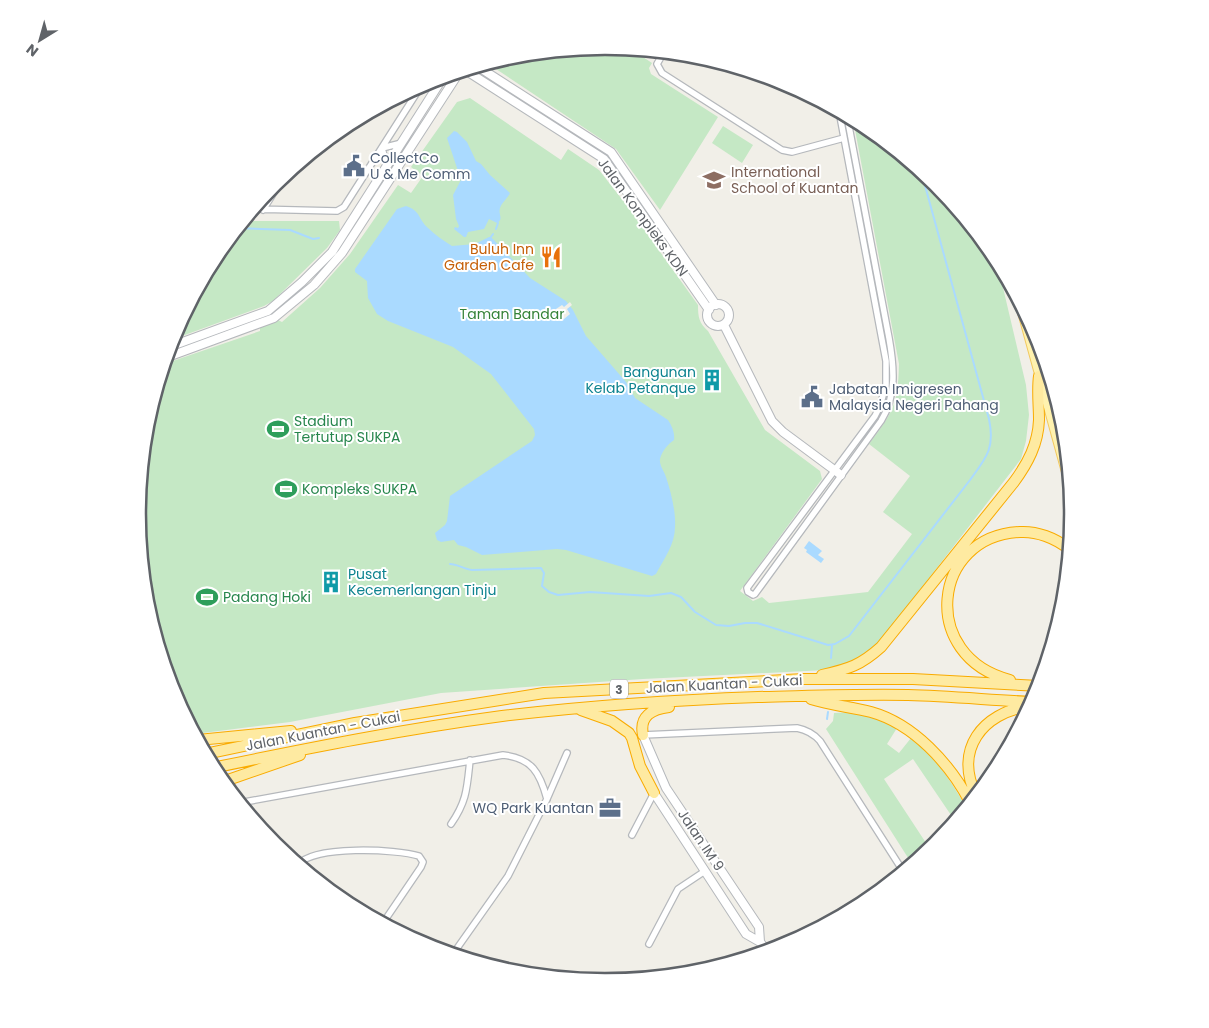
<svg xmlns="http://www.w3.org/2000/svg" width="1209" height="1028" font-family="Poppins,sans-serif">
<rect width="100%" height="100%" fill="#f1efe8"/>
<!-- green -->
<path fill="#c5e8c5" d="M605 46 631 49 652 63 649 68 651 74 718 117 660 210 616 149 487 63 514 55Z
M470 98 561 160 568 149 599 170 628 207 698 305C698 317 699 323 708 331L765 430 820 471 822 479 740 591 753 601 762 597 769 603 868 592 912 534 883 512 910 476 869 444C893 412 898 405 899 364L853 119 865 125 935 183 996 258 1026 385 1029 415 1026 441 1021 459 879 643 853 662 826 670 643 679 441 693 290 722 195 734 172 693 146 605 137 514 146 422 164 364 260 331V326L278 320 282 322 320 288 350 254 398 185 411 193 423 176 411 167 457 102Z
M723 126 753 145 742 163 712 143Z
M244 219 253 221H339L340 230 327 248 273 301 264 306 171 340 216 254Z
M852 712 872 716 897 728 887 744 899 753 911 738C935 756 951 781 966 807L955 821 913 759 884 779 930 849 912 864 826 729 833 721 834 713Z"/>
<!-- water -->
<path fill="#aadaff" d="M454 131 457 132 467 142 476 161 481 164 490 175 510 193C508 198 502 202 500 208 498 215 504 219 497 223L489 219 484 229 468 232 466 237H464L454 229 455 227 458 228 459 226 456 219 453 195 461 180 447 138Z
M406 206C421 211 418 219 428 228 435 235 444 241 452 246L475 244 489 237H491L530 278 566 301 573 310 586 336 626 382 635 398 668 420C672 426 675 433 674 440 668 444 662 451 660 459 659 465 664 471 666 477 671 492 676 512 675 527 675 544 664 559 656 574L652 576 566 550 557 549 482 555 466 547 458 545 454 540 441 542 437 540 435 533 445 525 447 521 450 496 532 441 535 435 534 429 491 374 453 347 388 321 377 314 368 298 367 281 355 272V269L397 209Z
M809 541 822 551 818 555 824 559 821 563 806 552 807 550 804 548Z"/>
<!-- pier -->
<path fill="#f1efe8" d="M570 302 572 305 567 309 570 314 564 319 556 309 562 305 564 307Z"/>
<g fill="none" stroke-linecap="round" stroke-linejoin="round">
<!-- stream -->
<path stroke="#aadaff" stroke-width="2" d="M237 228 290 230 313 239 319 238
M496 229 498 223
M491 237 493 234
M450 564C457 564 464 569 472 570L541 568 544 573 542 586 549 592 558 595 590 592 649 596 671 593 681 597 695 612 716 625 729 626 745 623H757L828 645 835 644 849 636 970 480C987 457 995 448 989 419L921 171
M831 658 832 645
M827 719 828 712"/>
<!-- minor casing -->
<g stroke="#b5b8bc" stroke-width="8">
<path id="minor" d="M664 52 657 64 662 73 782 150 792 152 844 138
M839 111 886 361V385L880 406 875 416 747 588 748 592 753 595 755 594 881 421C897 396 894 366 889 338L847 116
M387 167 382 148 402 143
M252 209 337 211 344 207 423 83
M263 210 286 173
M643 735 797 728C807 730 814 734 820 741L903 871
M239 803 503 755C532 758 540 773 547 799
M451 824C467 801 467 788 470 760
M632 835 654 793
M298 865C312 845 397 849 419 856L423 862 421 867 383 923
M649 944 678 889 705 871
M453 954 508 876 547 799 567 753"/>
</g>
<!-- tertiary casing -->
<g stroke="#b5b8bc" stroke-width="10">
<path id="tertiary" d="M477 66 611 152 716 305
M465 70 604 159 709 310
M707 315a11 11 0 1 1 22 0a11 11 0 1 1-22 0Z
M724 325 772 421 783 432 841 475
M169 347 268 311 302 282 332 252 444 76
M165 358 274 318 314 285 342 253 460 71
M643 735 666 788 759 927 760 942
M654 793 746 934 760 942 767 951"/>
</g>
<!-- primary casing -->
<g stroke="#f2c960" stroke-width="11">
<path id="primary" d="M1020 303 1069 481"/>
</g>
<!-- trunk casing -->
<g stroke="#f9ab00" stroke-width="12">
<path id="trunk" d="M822 675C849 669 861 665 881 647L1014 482C1028 463 1038 444 1039 420 1039 405 1037 390 1039 376
M1010 680C919 657 931 536 1020 532 1037 531 1055 538 1069 549
M811 699C830 705 851 707 871 712 914 724 950 764 970 802
M581 710 612 721 629 733 632 738 640 766 654 793
M643 735C639 716 652 709 669 707
M198 740 291 731
M205 754 355 723 544 693 804 679H913L1039 686
M212 768C309 748 404 729 502 716 587 706 673 700 758 697 808 696 858 694 908 695 949 696 990 700 1032 702
M222 782 300 755
M976 795C954 750 982 713 1029 706"/>
</g>
<!-- minor -->
<use href="#minor" stroke="#fff" stroke-width="5.5"/>
<!-- tertiary -->
<use href="#tertiary" stroke="#fff" stroke-width="8"/>
<!-- primary -->
<use href="#primary" stroke="#fff2af" stroke-width="9"/>
<!-- trunk -->
<use href="#trunk" stroke="#feeaa1" stroke-width="10"/>
</g>
<!-- icons -->
<defs>
<g id="civic-bare" transform="scale(1.725)"><path d="M-.6-6.5H3V-4.5H.6V-3L4-1V1h2V6H-6V1h2V-1L-.6-3ZM-1.2 2.5V6h2.4V2.5Z" fill="#5c6f8a" stroke="#fff" stroke-width="2.5" paint-order="stroke"/></g>
<g id="school-bare" transform="scale(1.725)"><path d="M0-5L7-2L0 1L-7-2ZM-4 1L0 2.5L4 1V4Q0 6-4 4Z" fill="#8d6e63" stroke="#fff" stroke-width="2.5" paint-order="stroke"/></g>
<g id="restaurant-bare" transform="scale(1.725)"><path d="M-5-6h1v4h1v-4h1v4h1v-4h1v5L-1.5 .5V6h-2V.5L-5-1ZM5-6V6H3V1.5H1.5Q1.5-4 5-6Z" fill="#e8710a" stroke="#fff" stroke-width="2.5" paint-order="stroke"/></g>
<g id="building-bare" transform="scale(1.725)"><path d="M-4-6H4V6H1V3H-1V6H-4ZM-2.5-4.3h1.7v1.8h-1.7ZM.8-4.3h1.7v1.8H.8ZM-2.5-1h1.7V.8h-1.7ZM.8-1h1.7V.8H.8Z" fill="#0f9aa8" stroke="#fff" stroke-width="2.5" paint-order="stroke"/></g>
<g id="stadium-bare" transform="scale(1.725)"><path d="M0-5a6.5 5 0 1 0 0 10a6.5 5 0 1 0 0-10ZM-3.5-1.8h7v3.6h-7Z" fill="#2e9e5b" stroke="#fff" stroke-width="2.5" paint-order="stroke"/></g>
<g id="office-bare" transform="scale(1.725)"><path d="M-6-3h4V-5.5h4V-3h4V5H-6ZM-1-4.5V-3h2v-1.5ZM-6 0V1H6V0Z" fill="#5c6f8a" stroke="#fff" stroke-width="2.5" paint-order="stroke"/></g>
</defs>
<g fill-rule="evenodd">
<use href="#civic-bare" x="354" y="166"/>
<use href="#school-bare" x="714" y="180"/>
<use href="#restaurant-bare" x="551" y="257"/>
<use href="#building-bare" x="712" y="380"/>
<use href="#civic-bare" x="812" y="397"/>
<use href="#stadium-bare" x="278" y="429"/>
<use href="#stadium-bare" x="286" y="489"/>
<use href="#building-bare" x="331" y="582"/>
<use href="#stadium-bare" x="207" y="597"/>
<use href="#office-bare" x="610" y="808"/>
</g>
<g text-anchor="middle" dominant-baseline="central" stroke-width="4" stroke-linejoin="round" paint-order="stroke">
<!-- shield labels -->
<rect fill="#fff" stroke="#8f9295" stroke-width="1" x="610" y="679.5" width="18" height="19" rx="4"/>
<g font-size="12" font-weight="bold" fill="#5f6368">
<text x="619" y="689">3</text>
</g>
<!-- service labels -->
<g font-size="14" fill="#4e5e75" stroke="#fff" text-anchor="start">
<text x="370" y="158">CollectCo<tspan x="370" dy="16">U &amp; Me Comm</tspan></text>
<text x="829" y="389">Jabatan Imigresen<tspan x="829" dy="16">Malaysia Negeri Pahang</tspan></text>
<text x="594" y="808" text-anchor="end">WQ Park Kuantan</text>
</g>
<!-- education labels -->
<g font-size="14" fill="#785e54" stroke="#fff" text-anchor="start">
<text x="731" y="172">International<tspan x="731" dy="16">School of Kuantan</tspan></text>
</g>
<!-- street labels -->
<g font-size="14" fill="#5f6368" stroke="#fff">
<text transform="translate(643 217) rotate(54)">Jalan Kompleks KDN</text>
<text transform="translate(724 684) rotate(-3)">Jalan Kuantan - Cukai</text>
<text transform="translate(323 731) rotate(-11)">Jalan Kuantan - Cukai</text>
<text transform="translate(701 840) rotate(56)">Jalan IM 9</text>
</g>
<!-- food labels -->
<g font-size="14" fill="#c56008" stroke="#fff" text-anchor="end">
<text x="534" y="249">Buluh Inn<tspan x="534" dy="16">Garden Cafe</tspan></text>
</g>
<!-- park labels -->
<g font-size="14" fill="#348238" stroke="#fff">
<text x="512" y="314">Taman Bandar</text>
</g>
<!-- culture labels -->
<g font-size="14" fill="#0d838f" stroke="#fff" text-anchor="end">
<text x="696" y="372">Bangunan<tspan x="696" dy="16">Kelab Petanque</tspan></text>
<text x="348" y="574" text-anchor="start">Pusat<tspan x="348" dy="16">Kecemerlangan Tinju</tspan></text>
</g>
<!-- leisure labels -->
<g font-size="14" fill="#27864d" stroke="#fff" text-anchor="start">
<text x="294" y="421">Stadium<tspan x="294" dy="16">Tertutup SUKPA</tspan></text>
<text x="302" y="489">Kompleks SUKPA</text>
<text x="223" y="597">Padang Hoki</text>
</g>
</g>
<!-- crop -->
<path d="M0 0H1209V1028H0ZM146 514a459 459 0 1 1 918 0a459 459 0 1 1-918 0Z" fill="#fff" fill-rule="evenodd"/>
<path fill="none" stroke="#5f6368" stroke-width="2.5" d="M146 514a459 459 0 1 1 918 0a459 459 0 1 1-918 0Z"/>
<!-- north arrow -->
<g transform="translate(40 40) rotate(217)" stroke="#ffffff" stroke-width="4" paint-order="stroke">
<path d="M0-4L9 19L0 12L-9 19Z" fill="#5f6368"/>
<text y="-8" font-size="14" font-weight="bold" text-anchor="middle" fill="#5f6368">N</text>
</g>
</svg>
